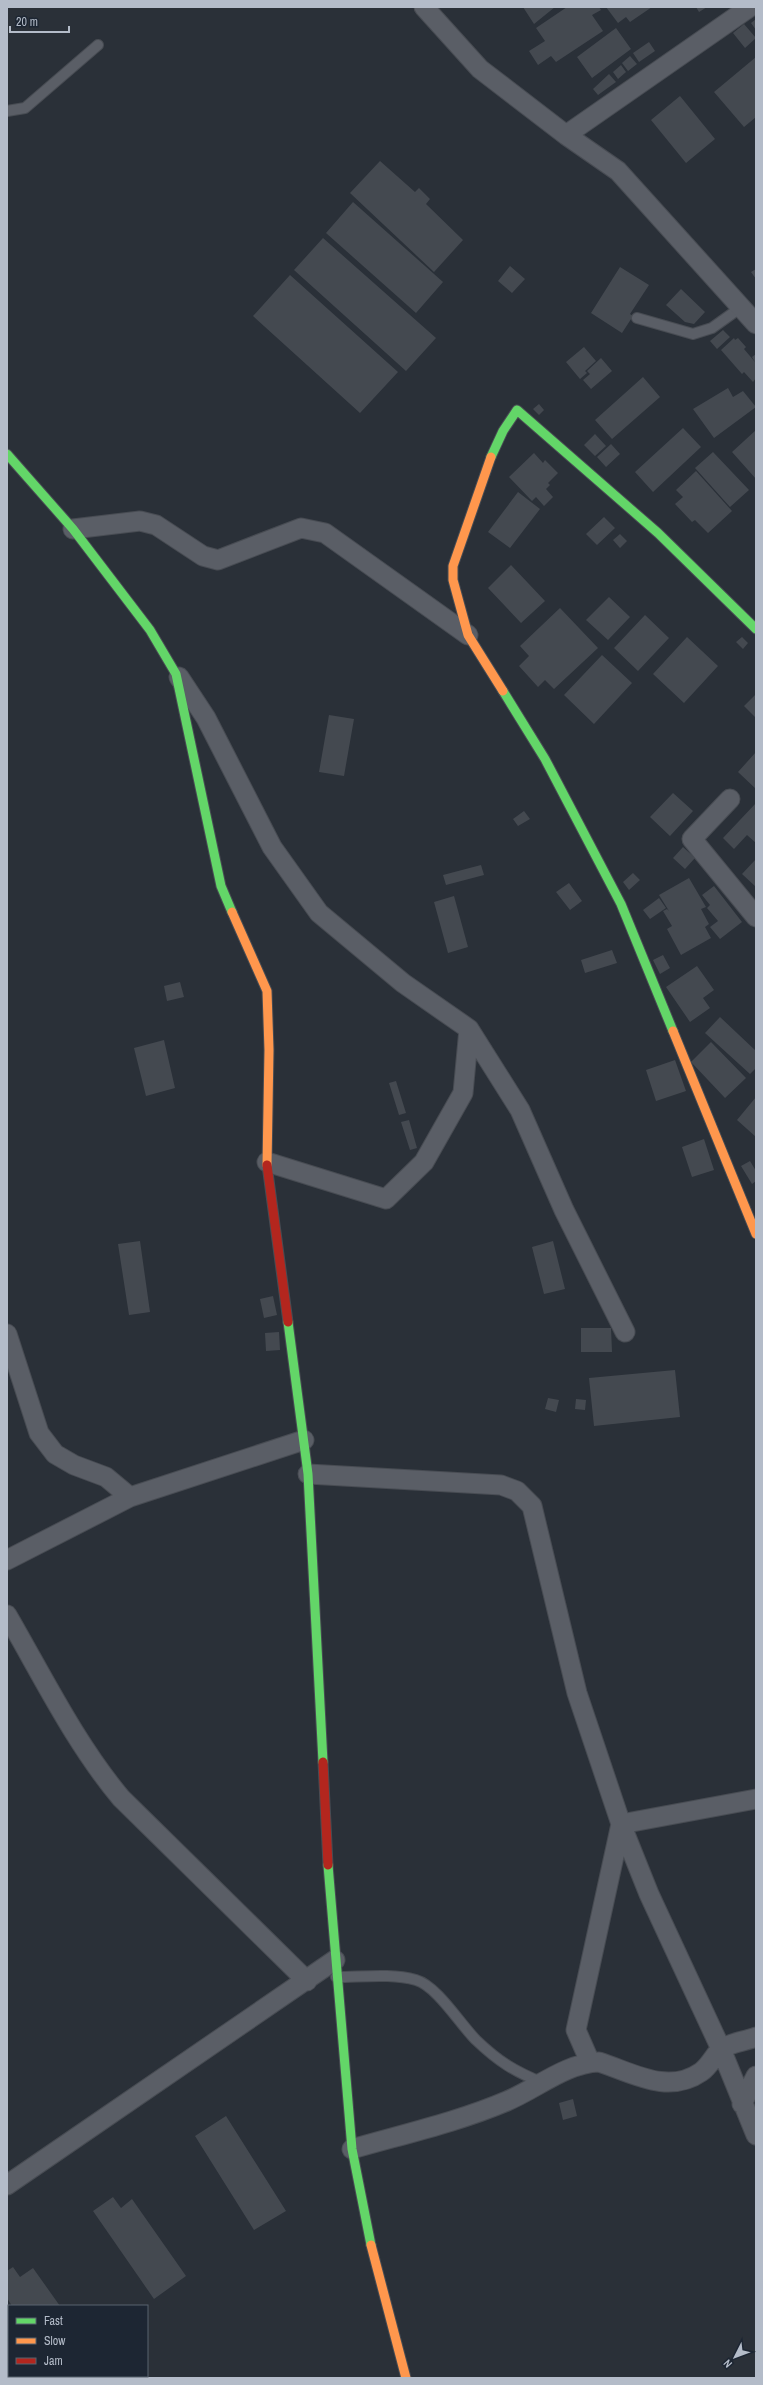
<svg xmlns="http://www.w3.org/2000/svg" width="763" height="2385" font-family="'Archivo Narrow',sans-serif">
<rect width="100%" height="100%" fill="#2a3038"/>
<!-- building -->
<path fill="#444950" d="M523 7H555L534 24Z
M567 7H599L601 10 592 15 603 31 556 62 551 56 538 65 529 51 545 41 536 28Z
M606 7H652L630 22 626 17 618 23Z
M696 7H707L699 12Z
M756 19V30L751 23Z
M744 24 756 38 745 48 733 33Z
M616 28 631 49 592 78 577 57Z
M649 42 655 51 639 62 633 53Z
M630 56 637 64 628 71 622 63Z
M756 57V117L744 127 714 92Z
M621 65 626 72 618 79 613 72Z
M609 74 616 82 598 95 593 89Z
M680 96 715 139 686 163 651 120Z
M380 161 415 192 419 188 430 199 426 204 463 240 434 272 350 193Z
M353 202 443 282 416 313 326 233Z
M323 238 436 338 406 371 294 270Z
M510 266 525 279 512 293 498 281Z
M620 267 649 285 630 314 633 316 622 333 591 313Z
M756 269V279L751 272Z
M290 275 398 372 360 413 253 316Z
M681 289 705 312 694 324 685 322 666 305Z
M723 330 730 337 717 349 710 341Z
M734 338 735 340 738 338 746 347 744 349 755 362 752 357 756 354V378L753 382 744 372 742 374 721 350Z
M584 347 596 361 585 371 587 373 580 379 566 362Z
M601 358 612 371 591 389 583 380 590 374 587 371Z
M643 377 660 397 612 439 595 420Z
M728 388 733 397 743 391 756 407 714 438 693 409Z
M539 404 544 410 539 415 533 409Z
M683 428 701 447 653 492 635 472Z
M756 430V479L732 452Z
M595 434 606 446 595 456 584 445Z
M611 444 620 454 606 467 597 457Z
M713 452 749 490 730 507 695 468Z
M534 453 543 463 545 460 558 473 548 483 550 485 546 489 553 497 544 506 536 497 532 501 509 477Z
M696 471 732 511 708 533 695 520 692 522 675 504 683 497 676 490Z
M518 492 540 509 510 548 488 532Z
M604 517 615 528 597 545 586 534Z
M620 534 627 541 620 548 613 540Z
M511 565 545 601 521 623 488 588Z
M609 597 630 617 608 640 586 620Z
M560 608 598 648 554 689 545 680 538 687 519 666 529 656 520 646Z
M645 615 669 638 638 671 614 648Z
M687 637 718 666 684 703 653 674Z
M742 637 748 643 743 649 736 642Z
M602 655 632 683 594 724 564 695Z
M756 694V718L744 706Z
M329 715 354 719 344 776 319 772Z
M756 752V789L738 772Z
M673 793 693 811 670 836 650 817Z
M756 803V843L747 835 734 849 723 838Z
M524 811 530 819 518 826 513 819Z
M683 847 695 858 685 869 673 858Z
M756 859V887L742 874Z
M481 865 484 875 446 885 443 875Z
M633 873 640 880 629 890 623 882Z
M689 878 706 907 701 909 709 924 705 927 711 938 681 955 667 929 672 926 663 911 667 909 669 911 659 895Z
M569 883 582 901 570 910 556 892Z
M714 886 742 922 720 939 710 927 718 921 707 908 710 905 702 895Z
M454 896 468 947 448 953 434 902Z
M659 898 666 908 650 919 643 910Z
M612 950 617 963 585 973 581 960Z
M663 955 670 968 660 974 653 960Z
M697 966 714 990 703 998 710 1008 690 1022 666 987Z
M180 982 184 997 167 1001 164 986Z
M720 1017 756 1051V1068L750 1074 705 1033Z
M164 1040 175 1088 146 1096 134 1048Z
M711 1042 746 1078 725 1098 691 1062Z
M675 1060 686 1091 656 1101 646 1070Z
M396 1081 406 1113 399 1115 389 1083Z
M756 1097V1137L737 1120Z
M409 1120 417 1148 410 1150 401 1122Z
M704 1139 714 1170 692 1177 682 1147Z
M750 1161 756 1171V1181L752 1184 741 1166Z
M140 1241 150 1312 129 1315 118 1244Z
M553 1241 565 1289 544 1294 532 1247Z
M273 1296 277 1315 264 1318 260 1299Z
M581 1328H611L612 1352H581Z
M279 1332 280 1350 266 1351 265 1333Z
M675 1370 680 1417 594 1426 589 1378Z
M548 1398 559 1400 556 1412 545 1409Z
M576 1399 586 1400 585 1410 575 1409Z
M573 2099 577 2116 563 2120 559 2103Z
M226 2116 286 2211 254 2230 195 2136Z
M113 2197 121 2208 132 2199 186 2276 154 2299 93 2211Z
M13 2267 20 2277 33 2268 60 2306H12L7 2298V2271Z"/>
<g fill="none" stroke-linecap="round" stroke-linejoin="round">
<!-- lane casing -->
<g stroke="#484c53" stroke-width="12">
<path id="lane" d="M7 111 25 108 98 45
M637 318 693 334 712 328 740 308
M336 1977C362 1977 391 1973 416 1980 437 1986 460 2024 476 2040 499 2062 514 2071 543 2083"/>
</g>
<!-- street casing -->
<g stroke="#484c53" stroke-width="21">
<path id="street" d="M424 7 480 69 566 135 618 171 756 324
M566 135 750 7
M73 529 140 521 156 525 203 556 218 560 301 528 325 533 468 635
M179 677 206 718 272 847 319 913 403 983 469 1029 520 1110 564 1210 625 1332
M730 799 692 839 756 917
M267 1162 386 1199 424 1162 463 1093 469 1029
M7 1334 39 1433 55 1454 74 1465 106 1477 130 1497
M308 1474 501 1485 517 1491 532 1506 577 1693 621 1824 649 1894 721 2049 756 2135
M7 1560 130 1497 304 1440
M7 1615C43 1677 75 1743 121 1798L307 1981
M590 2062 576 2030 621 1824 756 1799
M742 2104 756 2076
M352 2149C404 2134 458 2122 507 2101 536 2089 566 2063 599 2062 633 2073 668 2095 701 2072 710 2066 714 2055 721 2049 729 2043 746 2041 756 2037
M7 2185 335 1960"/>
</g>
<!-- fast casing -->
<g stroke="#484c53" stroke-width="11">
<path id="fast" d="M7 454 73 529 150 630 176 674 221 886 232 912
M491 457 503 431 517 410 658 533 756 629
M503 691 545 759 621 904 673 1031
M288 1322 308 1474 323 1762
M328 1865 352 2149 371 2245"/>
</g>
<!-- slow casing -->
<g stroke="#484c53" stroke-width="11">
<path id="slow" d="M491 457 453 566V580L468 635 503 691
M232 912 267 991 269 1050 267 1165
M673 1031 756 1234
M371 2245 406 2378"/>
</g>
<!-- jam casing -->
<g stroke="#484c53" stroke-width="11">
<path id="jam" d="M267 1165 288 1322
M323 1762 328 1865"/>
</g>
<!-- lane -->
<use href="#lane" stroke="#5a5e66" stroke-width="10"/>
<!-- street -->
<use href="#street" stroke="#5a5e66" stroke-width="19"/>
<!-- fast -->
<use href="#fast" stroke="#63d668" stroke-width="9"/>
<!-- slow -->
<use href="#slow" stroke="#ff974d" stroke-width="9"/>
<!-- jam -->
<use href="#jam" stroke="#b3261e" stroke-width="9"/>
</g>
<!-- border -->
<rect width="763" height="2385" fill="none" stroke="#b4bcc9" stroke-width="16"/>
<!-- legend -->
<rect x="8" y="2305" width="140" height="72" fill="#1d2633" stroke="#59626f"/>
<rect x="16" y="2318" width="20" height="6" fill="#63d668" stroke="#59626f"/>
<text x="44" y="2325" font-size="12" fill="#b4bcc9">Fast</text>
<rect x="16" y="2338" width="20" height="6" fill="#ff974d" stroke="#59626f"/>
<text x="44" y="2345" font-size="12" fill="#b4bcc9">Slow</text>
<rect x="16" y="2358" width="20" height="6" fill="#b3261e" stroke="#59626f"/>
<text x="44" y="2365" font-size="12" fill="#b4bcc9">Jam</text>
<!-- north arrow -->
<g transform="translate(735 2357) rotate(228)" stroke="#1d2633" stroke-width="3" paint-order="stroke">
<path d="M0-3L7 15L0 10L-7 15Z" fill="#b4bcc9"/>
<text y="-6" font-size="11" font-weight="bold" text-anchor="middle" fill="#b4bcc9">N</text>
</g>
<!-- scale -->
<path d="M10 26v6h59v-6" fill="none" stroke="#b4bcc9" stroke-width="2"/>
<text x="16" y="26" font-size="12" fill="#b4bcc9" stroke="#1d2633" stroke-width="3" paint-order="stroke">20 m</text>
</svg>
